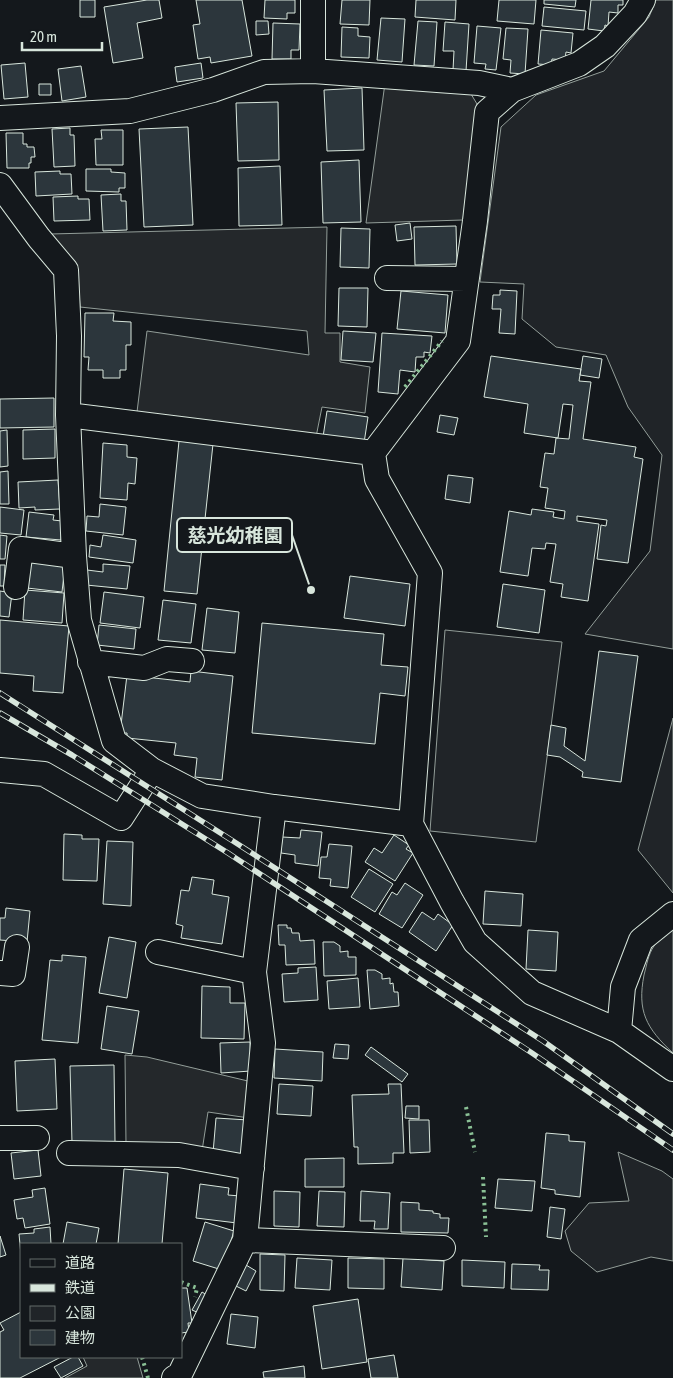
<svg xmlns="http://www.w3.org/2000/svg" width="673" height="1378" font-family="'Asap Condensed','Noto Sans JP',sans-serif">
<rect width="100%" height="100%" fill="#14181c"/>
<!-- green -->
<path fill="#202428" stroke="#939e99" d="M656 0H673V649L585 634 650 551 662 455 628 407 606 355 556 347 522 319 524 284 480 282 501 127 536 95 604 71 649 17Z
M445 630 562 642 536 842 430 831Z
M673 718V893L638 850Z
M673 926V1053C646 1028 637 1011 644 975 647 964 648 955 654 946 658 938 667 932 673 926Z
M618 1152 662 1171 673 1179V1261L651 1257 597 1272 571 1251 565 1231 589 1203 629 1201Z"/>
<!-- parking -->
<path fill="#24282b" stroke="#939e99" d="M385 83 471 94 477 104 463 220 366 223Z
M327 227 325 333H340V362L370 367 365 413 322 407 316 437 137 412 147 331 309 355 307 331 80 307 79 292 71 268 50 234Z
M125 1055 147 1057 252 1082 249 1118 208 1112 202 1151 126 1145Z
M83 1357H137L143 1378H65L87 1366Z"/>
<!-- building -->
<path fill="#2c363c" stroke="#d8e6dc" d="M80 0H95V17H80Z
M147 0H159L162 18 137 23 143 58 113 63 104 7Z
M196 0H242L252 56 211 63 210 57 198 59 193 25 200 24Z
M265 0H295V13H287V19L264 18Z
M342 0H370L369 25 340 24Z
M416 0H456L455 20 415 17Z
M499 0H536L534 24 497 21Z
M544 0H576L575 7 544 4Z
M591 0H623V5H618V13L609 12 608 26 605 25 604 31 588 29Z
M544 7 586 11 584 30 542 26Z
M381 18 405 19 402 62 377 60Z
M256 21H268L269 34 256 35Z
M418 21 437 22 434 66 414 65Z
M445 22 469 24 466 71 453 70 454 51H443Z
M273 23 300 24 299 50H291V59H272Z
M477 26 501 28 496 70 485 69 486 64 474 63Z
M342 27 358 28V36L370 37 369 58 341 57Z
M506 28 528 29 525 74 510 73 511 60 503 59Z
M541 30 573 33 571 53 566 52 565 60 552 59 551 65 538 64Z
M25 63 28 97 4 99 1 65Z
M201 63 203 78 177 82 175 67Z
M81 66 86 97 62 101 58 69Z
M39 84H51V95H39Z
M362 88 364 150 327 151 324 90Z
M278 102 279 160 238 161 236 103Z
M188 127 193 225 144 227 139 129Z
M70 128V135H74L75 166 54 167 52 129Z
M101 130H123V165H96L95 139H102Z
M6 133H23V144H27V147H34L35 157H31V163H29V168H7Z
M359 160 361 222 323 223 321 162Z
M280 166 282 225 239 226 238 168Z
M86 169H111V172L125 173V188H119V192L86 191Z
M60 171V174H71L72 194 36 196 35 172Z
M121 194V201H126L127 230 103 231 101 195Z
M78 196V199H89L90 220 54 221 53 197Z
M410 223 412 239 397 241 395 225Z
M456 226 457 264 415 265 414 227Z
M341 228 370 229 369 268 340 267Z
M339 288H368L367 327 338 326Z
M500 290 517 291 515 334 499 333 501 309H492L493 295H500Z
M401 291 448 295 445 333 397 329Z
M85 313H114L113 321 131 322V345H126V370H120V378H103V370H88L89 357H84Z
M343 331 376 333 373 362 341 360Z
M382 333 432 336 430 353 424 352V357H416L415 372 400 370 398 394 378 392Z
M491 356 581 369 579 381 591 382 583 439 636 447 634 457 643 459 628 563 597 559 601 525 606 526 607 520 577 516V521L599 524 588 601 561 597 563 584 550 582 556 544 546 543 545 549 532 548 528 576 500 572 509 511 531 515 532 509 554 512 553 517 564 519 565 511 545 508 548 488 540 487 545 453 554 454 556 438 569 439 573 405 563 404 558 438 524 433 528 404 484 397Z
M583 356 602 359 599 378 580 375Z
M54 398V427L0 428V399Z
M327 411 368 417 364 443 323 437Z
M440 415 458 418 454 435 437 432Z
M55 429V458L23 459V430Z
M7 430 8 466 0 467V431Z
M179 441 213 444 197 594 164 591Z
M103 443 127 445V457L137 458 135 484 128 483 127 500 100 498Z
M8 471 9 504H0V472Z
M448 475 473 478 470 503 445 499Z
M58 480 60 509 35 510V507L19 508 18 482Z
M100 504 126 507 123 535 86 531 87 516 99 517Z
M0 507 24 510 21 535 0 533Z
M29 512 54 515 53 520 62 521 61 540 26 537Z
M0 535 7 536 5 559H0Z
M103 535 136 540 133 563 89 557 90 545 101 547Z
M30 556 58 559 57 566H65L62 592 27 588Z
M103 564 130 566 127 589 86 585 87 570 103 572Z
M0 565H5L4 586H0Z
M350 576 410 584 405 626 344 618Z
M503 584 545 590 539 633 497 627Z
M25 590 64 593 62 623 23 620Z
M0 591 12 593 9 617 0 616Z
M104 592 144 597 140 628 100 623Z
M163 600 196 604 191 643 158 640Z
M207 608 239 612 235 653 202 650Z
M0 620 69 626 63 693 33 691 34 676 0 673Z
M262 623 384 634 381 665 408 667 405 696 380 693 375 744 252 733Z
M99 625 136 629 134 649 97 645Z
M599 651 638 656 621 782 582 777 583 772 560 757 547 755 551 725 566 728 564 746 585 761Z
M191 671 233 676 222 780 195 777 197 758 174 755 176 743 127 738V733H120L127 675 190 682Z
M301 830 322 832 318 866 295 863V855L281 853 282 837 300 838Z
M64 834 82 835V839H99L97 881 63 880Z
M394 835 409 845 406 849 413 853 395 881 365 862 374 848 382 853Z
M107 841 133 842 131 906 103 904Z
M329 844 352 846 348 888 330 886 331 879 319 878 321 857H327Z
M369 869 393 884 375 912 351 897Z
M192 877 214 880 212 894 229 897 222 944 181 938 183 926 176 924 181 890 189 891Z
M405 883 423 895 402 928 379 914 392 892 397 895Z
M485 891 523 894 521 926 483 924Z
M6 908 30 911 27 942 0 940V918H5Z
M422 912 434 920 438 914 453 925 436 951 409 932Z
M278 925H287V928H291L292 933H299L300 941 314 940 315 964 286 965 285 945H279Z
M528 930 558 932 556 971 526 969Z
M109 937 136 942 127 998 99 993Z
M323 942H334L340 946V952L348 951V957H356V975L324 976Z
M62 955 86 957 78 1043 42 1040 50 960 62 961Z
M316 967 318 1000 284 1002 282 974 298 973V968Z
M367 970H375L382 974V979L390 978V984L393 983 394 992H398L399 1006 370 1009Z
M358 978 360 1007 329 1009 327 981Z
M202 986 230 987V1003H245L244 1039 201 1038Z
M107 1006 139 1011 132 1054 101 1049Z
M250 1042 251 1071 221 1073 220 1043Z
M335 1044 349 1045 348 1059 333 1058Z
M371 1047 408 1074 402 1082 365 1055Z
M275 1049 323 1052 322 1081 274 1078Z
M55 1059 57 1109 17 1111 15 1061Z
M114 1065 115 1142 72 1143 70 1066Z
M279 1084 313 1086 311 1116 277 1114Z
M388 1084H401L404 1153H393V1163L358 1164V1147H354L352 1095 389 1094Z
M406 1106H419V1119L405 1118Z
M216 1118 248 1120 245 1156 213 1153Z
M409 1120H429L430 1152 410 1153Z
M546 1133 569 1135V1141L585 1142 580 1197 555 1194V1190L541 1188Z
M38 1150 41 1176 14 1179 11 1153Z
M344 1158V1187H305V1159Z
M124 1169 168 1173 162 1244H118Z
M498 1179 535 1181 532 1211 495 1208Z
M200 1184 229 1188 228 1195 240 1196 237 1223 196 1218Z
M45 1188 50 1224 25 1228 23 1218 17 1219 14 1200 33 1197 32 1190Z
M274 1191 300 1192 299 1227 274 1226Z
M319 1191 345 1192 344 1227 317 1226Z
M361 1191 390 1193 388 1229H374L375 1221H360Z
M401 1202 419 1203V1210L433 1211V1213L440 1214V1218H449L448 1233 401 1232Z
M550 1207 565 1209 561 1239 547 1237Z
M67 1222 99 1228 96 1244H63Z
M205 1222 234 1231 222 1270 193 1261Z
M50 1227 51 1244H21V1255L19 1234 34 1233V1229Z
M0 1236 6 1255 0 1257Z
M260 1254 285 1255 284 1291 260 1290Z
M297 1258 332 1260 330 1290 295 1288Z
M348 1258 384 1259V1289L348 1288Z
M403 1258 444 1261 442 1290 401 1287Z
M462 1260 505 1262 504 1288 462 1286Z
M512 1264 540 1265 539 1270H549L548 1290 511 1289Z
M246 1265 256 1271 246 1291 236 1286Z
M181 1288H187L192 1323H188L189 1332 181 1333Z
M202 1292 210 1297 201 1314 192 1310Z
M358 1299 367 1362 322 1369 313 1306Z
M21 1312V1357H61L20 1378H0V1332L4 1330 0 1323Z
M231 1314 258 1317 255 1348 227 1344Z
M394 1355 398 1378H371L368 1359Z
M73 1357H78L83 1366 61 1378 54 1367Z
M304 1366 305 1378H264L263 1372Z"/>
<g fill="none" stroke-linecap="round" stroke-linejoin="round">
<!-- minor casing -->
<g stroke="#d8e6dc" stroke-width="26">
<path id="minor" d="M313 71V0
M0 118 130 111 213 90 264 72 313 71 479 83 512 90
M0 185 39 238 66 270 69 336 68 415 74 556 79 620 114 741 152 770 202 796 274 807 411 824
M387 278 466 279
M68 415 373 453 458 341 475 221 487 112 512 90 579 64 605 46 635 14 643 0
M373 453 377 479 430 573 411 824 452 902 475 942 532 993 619 1031 673 1069
M16 587 21 549 74 556
M90 662 144 668 167 659 192 661
M0 770 44 774 121 818 152 770
M158 952 254 972
M0 973 13 974 17 947
M619 1031 623 987 641 940 673 914
M0 1138H37
M69 1153 179 1155 252 1168
M245 1240 443 1248
M174 1378 180 1374 245 1240 263 1043 254 972 274 807"/>
</g>
<!-- minor -->
<use href="#minor" stroke="#14181c" stroke-width="24"/>
<!-- rail casing -->
<g stroke="#d8e6dc" stroke-width="5.5">
<path id="rail" d="M0 693 233 841 543 1041 673 1134
M0 713 72 755 228 853 532 1053 673 1150"/>
</g>
<!-- rail -->
<use href="#rail" stroke="#14181c" stroke-width="4" stroke-dasharray="11" stroke-linecap="butt"/>
<!-- hedge -->
<path stroke="#8ac095" stroke-width="4" stroke-dasharray="2.5 4" stroke-linecap="butt" d="M405 387 442 341
M466 1107 475 1152
M483 1177 486 1237
M181 1282 197 1288 195 1297
M142 1357 148 1378"/>
</g>
<!-- callouts -->
<path fill="none" stroke="#d8e6dc" stroke-width="2" d="M311 590L292 535"/>
<circle fill="#d8e6dc" stroke="#14181c" stroke-width="2" cx="311" cy="590" r="5"/>
<rect fill="#14181c" stroke="#d8e6dc" stroke-width="2" x="177" y="518" width="115" height="34" rx="5"/>
<g font-size="19" text-anchor="middle" font-weight="bold" fill="#d8e6dc">
<text x="235" y="542">慈光幼稚園</text>
</g>
<!-- legend -->
<rect x="20" y="1243" width="162" height="115" fill="#14181c" stroke="#626a69"/>
<rect x="30" y="1259" width="25" height="8" fill="#14181c" stroke="#626a69"/>
<text x="65" y="1268" font-size="15" fill="#d8e6dc">道路</text>
<rect x="30" y="1284" width="25" height="8" fill="#d8e6dc" stroke="#626a69"/>
<text x="65" y="1293" font-size="15" fill="#d8e6dc">鉄道</text>
<rect x="30" y="1306" width="25" height="15" fill="#202428" stroke="#626a69"/>
<text x="65" y="1318" font-size="15" fill="#d8e6dc">公園</text>
<rect x="30" y="1330" width="25" height="15" fill="#2c363c" stroke="#626a69"/>
<text x="65" y="1343" font-size="15" fill="#d8e6dc">建物</text>
<!-- scale -->
<path d="M22 42v8h80v-8" fill="none" stroke="#d8e6dc" stroke-width="2.5"/>
<text x="30" y="42" font-size="15" fill="#d8e6dc" stroke="#14181c" stroke-width="4" paint-order="stroke">20 m</text>
</svg>
